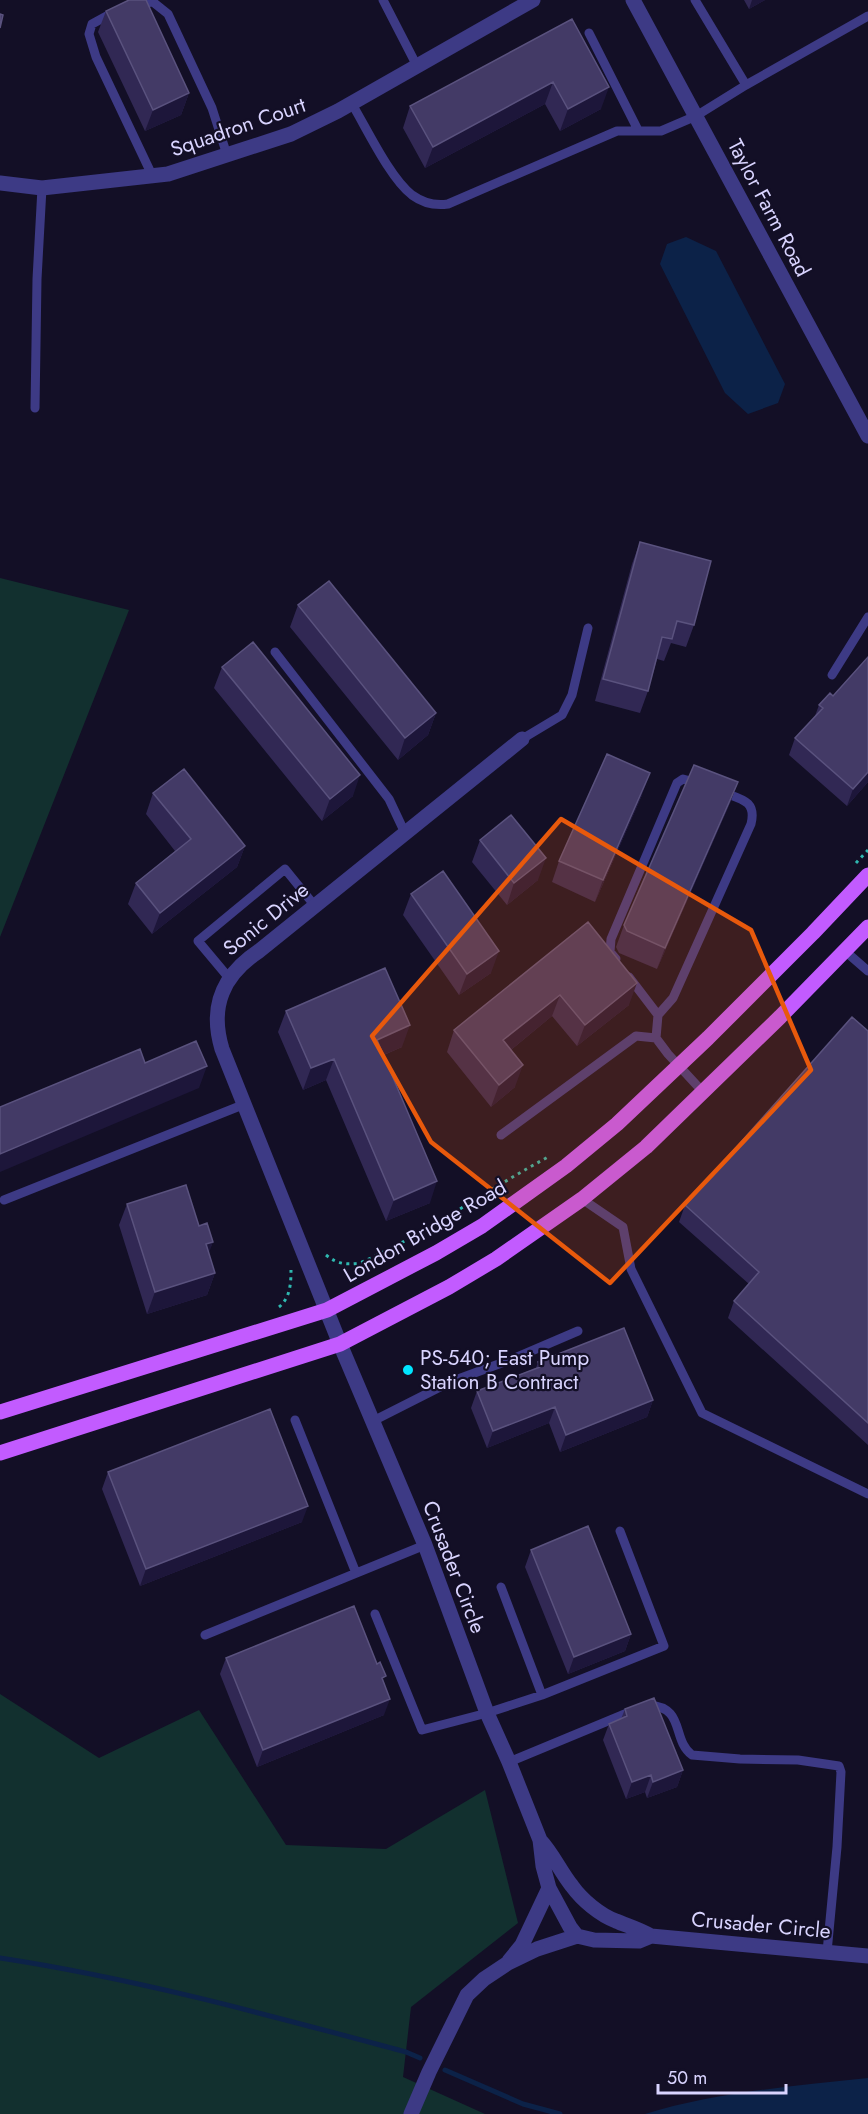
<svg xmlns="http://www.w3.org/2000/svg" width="868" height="2114" font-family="Jost,sans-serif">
<rect width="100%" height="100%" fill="#130f26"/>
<!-- green -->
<path fill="#12302f" d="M0 578 129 610 0 937Z
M0 1694 99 1758 199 1710 286 1845 386 1849 485 1790 518 1923 411 2007 403 2077 485 2114H0Z"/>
<!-- water -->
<path fill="#0c2248" d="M686 237 716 251 785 384 778 403 748 414 725 393 660 264 667 244Z
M868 2078V2114H645C717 2092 794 2086 868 2078Z"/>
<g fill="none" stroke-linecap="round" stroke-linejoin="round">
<!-- stream -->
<path stroke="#0c2248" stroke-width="5" d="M0 1958C138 1979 272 2016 406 2052L420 2058
M445 2070 523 2104 560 2114"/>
<!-- path -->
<path stroke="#2fb8b0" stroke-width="3" stroke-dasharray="3 4.5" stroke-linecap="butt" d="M856 863 868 850
M326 1255C337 1264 346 1265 360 1263 426 1234 485 1191 548 1157
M279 1307C290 1298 291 1284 291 1270"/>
<!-- service -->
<path stroke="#3d3a85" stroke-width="9" d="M383 0 417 66
M135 4 153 2 168 14 212 108 227 155
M114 12 92 24 89 34 96 57 152 175
M589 33 638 130
M746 85 868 16
M352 104C367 129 390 178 412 195 423 203 435 206 448 204L617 131H661L696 116 746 85 695 0
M35 408 37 279 42 188
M275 652 389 799 405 833
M832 675 868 617
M522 739 562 715 572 695 588 628
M845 951 868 971
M616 959 610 952 611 939 677 783 683 779 698 783
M629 977 658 1015 656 1038 668 1054 703 1092
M229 978 198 941 285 869 315 906
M658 1015 673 998 751 824C757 800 740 799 722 792
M501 1135 636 1036 656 1038
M582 1199 623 1227 631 1269 702 1413 868 1494
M4 1200 245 1104
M295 1420 356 1573
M373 1421 450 1382 515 1358 578 1331
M501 1587 542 1695
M375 1614 422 1730 487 1713 542 1695 664 1646 620 1531
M205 1635 425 1545
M648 1705C686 1707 671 1739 692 1755L740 1759 798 1760 839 1766 841 1772 837 1847 827 1952
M509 1762 632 1711"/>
<!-- minor -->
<path stroke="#3d3a85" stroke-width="15" d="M633 0 868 436
M0 183 42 188 168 174 291 134 338 111 533 0
M522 739 259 951C223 975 209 1006 222 1049L340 1344 425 1545 487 1713 509 1762 540 1840 543 1866 549 1888 570 1927 577 1936 594 1940 639 1941 651 1936C639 1929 628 1926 616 1921 600 1915 582 1900 572 1886 560 1871 553 1854 540 1840
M651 1936 868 1956
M509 1961 522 1945 549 1888
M411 2114 429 2072 467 1995 484 1979 508 1963 537 1949 577 1936"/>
<!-- primary -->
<path stroke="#c25bff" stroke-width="15" d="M0 1412 327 1310 436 1253 482 1226 566 1166 617 1124 708 1038 813 933 868 875
M0 1453 340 1344 449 1287 496 1259 582 1199 646 1147 780 1017 868 927"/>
</g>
<!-- wall -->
<path fill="#312854" d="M744 0H765L749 9Z
M106 11 189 93 181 115 145 131 98 32Z
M572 19 601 109 560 131 545 104 425 168 403 128 410 106Z
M640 542 694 625 686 647 671 643 664 661 657 659 648 691 640 713 595 701 632 564Z
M298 605 436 713 428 735 398 760 290 627Z
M868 657V782L847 806 789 755 795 738 815 716 819 705 833 696Z
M222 667 353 796 322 821 214 688Z
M738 782 730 803 657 969 619 953 616 947 624 925Z
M153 793 245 846 237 867 152 934 128 904 136 883 175 851 146 814Z
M642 795 595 902 552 882 559 861Z
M480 840 538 880 507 905 472 862Z
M411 894 491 973 459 995 403 915Z
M588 922 629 1005 577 1046 552 1016 511 1050 515 1087 491 1107 447 1052 454 1030Z
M286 1011 402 1047 384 1055 430 1203 386 1221 326 1080 303 1090 278 1032Z
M868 1031V1445L728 1318 734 1301 749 1284 679 1222 685 1205Z
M127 1204 199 1226 213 1242 208 1253 215 1273 207 1295 147 1314 119 1225Z
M538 1362 653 1400 647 1417 560 1452 549 1423 487 1448 471 1408 477 1391 536 1368Z
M108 1472 302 1522 140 1586 102 1489Z
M531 1550 631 1634 625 1651 568 1674 525 1567Z
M226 1658 384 1682V1715L257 1767 220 1674Z
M625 1709 683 1770 677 1787 647 1798 645 1792 626 1799 603 1740 609 1724 621 1719Z"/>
<!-- shaded-wall -->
<path fill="#1d163a" d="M752 0H765L749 9Z
M553 82 545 104 425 168 433 147Z
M609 87 601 109 560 131 568 109Z
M189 93 181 115 145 131 153 110Z
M436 713 428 735 398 760 405 738Z
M868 772V782L847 806 853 789Z
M650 773 642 795 595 902 603 880Z
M360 775 353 796 322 821 330 799Z
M738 782 730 803 657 969 665 948Z
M245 846 237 867 152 934 160 913Z
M546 858 538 880 507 905 514 883Z
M499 951 491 973 459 995 467 974Z
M637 983 629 1005 577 1046 585 1025Z
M560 995 552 1016 496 1062 503 1040Z
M410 1025 402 1047 369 1061 377 1040Z
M334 1059 326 1080 303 1090 311 1068Z
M523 1065 515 1087 491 1107 499 1085Z
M207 1066 199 1088 0 1172V1154Z
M437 1181 430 1203 386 1221 394 1200Z
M213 1242 205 1264 206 1244Z
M215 1273 207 1295 147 1314 155 1292Z
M653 1400 647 1417 560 1452 566 1435Z
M555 1407 549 1423 487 1448 493 1431Z
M308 1506 302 1522 140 1586 146 1569Z
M631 1634 625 1651 568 1674 574 1657Z
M390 1699 384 1715 257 1767 263 1750Z
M683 1770 677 1787 647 1798 653 1782Z
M651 1775 645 1792 626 1799 632 1782Z"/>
<!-- building -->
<path fill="#433a66" stroke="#5a527e" stroke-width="1.5" d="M129 0H146L189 93 153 110 106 11Z
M0 14 3 15 0 28Z
M572 19 609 87 568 109 553 82 433 147 410 106Z
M640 542 711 561 694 625 677 621 672 639 662 637 648 691 603 679Z
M329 581 436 713 405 738 298 605Z
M253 642 360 775 330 799 222 667Z
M868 657V772L853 789 795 738 823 708 819 705 830 693 833 696Z
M607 754 650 773 603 880 559 861Z
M694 765 738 782 665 948 627 931 624 925Z
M184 769 245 846 160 913 136 883 191 839 153 793Z
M511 815 546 858 514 883 480 840Z
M443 871 499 951 467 974 411 894Z
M588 922 637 983 585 1025 560 995 503 1040 523 1065 499 1085 454 1030Z
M385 968 410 1025 377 1040 437 1181 394 1200 334 1059 311 1068 286 1011Z
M852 1017 868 1031V1423L734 1301 759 1272 685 1205Z
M196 1041 207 1066 0 1154V1107L140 1049 145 1063Z
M186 1185 199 1226 207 1223 213 1242 206 1244 215 1273 155 1292 127 1204Z
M624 1328 653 1400 566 1435 555 1407 493 1431 477 1391 540 1367 538 1362Z
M270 1409 308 1506 146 1569 108 1472Z
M588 1526 631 1634 574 1657 531 1550Z
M354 1606 377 1664 380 1662 386 1676 382 1678 390 1699 263 1750 226 1658Z
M654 1698 683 1770 653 1782 651 1775 632 1782 609 1724 627 1716 625 1709Z"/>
<!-- marked area -->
<path fill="#e8590c" fill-opacity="0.2" stroke="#e8590c" stroke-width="4.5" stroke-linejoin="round" d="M561 819 751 930 811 1070 610 1283 431 1142 372 1036Z"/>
<!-- markers -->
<circle fill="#00e5ff" stroke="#130f26" stroke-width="2" cx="408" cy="1370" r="6"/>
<g text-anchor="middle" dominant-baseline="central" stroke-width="4.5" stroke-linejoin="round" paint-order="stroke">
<!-- street labels -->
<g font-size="21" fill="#d9d4ff" stroke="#130f26">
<text transform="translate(238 127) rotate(-19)">Squadron Court</text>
<text transform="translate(769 208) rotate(62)">Taylor Farm Road</text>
<text transform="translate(266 919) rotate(-39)">Sonic Drive</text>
<text transform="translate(425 1231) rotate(-30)">London Bridge Road</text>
<text transform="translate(454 1567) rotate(69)">Crusader Circle</text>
<text transform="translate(761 1925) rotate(5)">Crusader Circle</text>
</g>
<!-- poi labels -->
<g font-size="21" fill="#d9d4ff" stroke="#130f26" text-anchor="start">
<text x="420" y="1358">PS-540; East Pump<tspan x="420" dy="24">Station B Contract</tspan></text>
</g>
</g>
<!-- scale -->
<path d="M658 2084v9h128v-9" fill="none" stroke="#d9d4ff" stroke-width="3"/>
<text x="667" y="2084" font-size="18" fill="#d9d4ff" stroke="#130f26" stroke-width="4.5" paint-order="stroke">50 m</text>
</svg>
